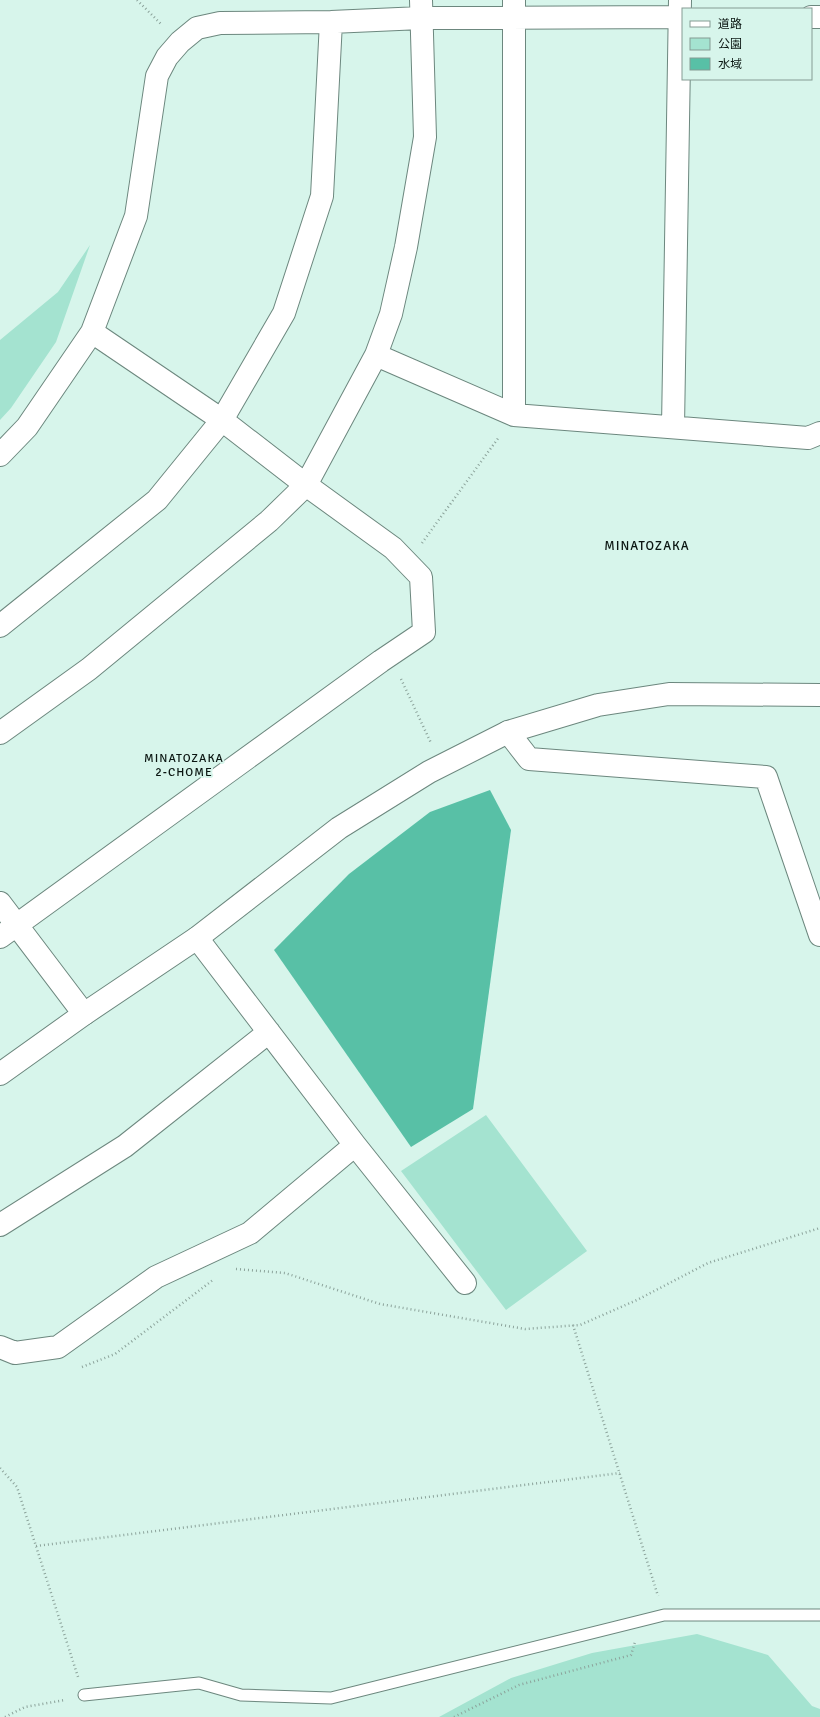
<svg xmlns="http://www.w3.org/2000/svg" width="820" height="1717" font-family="Signika,'Noto Sans JP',sans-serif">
<rect width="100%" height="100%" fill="#d7f5eb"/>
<!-- green -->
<path fill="#a4e3d0" d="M90 245 56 342 11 408 0 420V340L58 292Z
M486 1115 587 1251 506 1310 401 1171Z
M697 1634 768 1655 812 1706 820 1709V1717H439L511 1678 592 1653Z"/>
<!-- water -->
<path fill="#58c0a6" d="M490 790 511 830 473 1109 411 1147 274 950 349 874 430 812Z"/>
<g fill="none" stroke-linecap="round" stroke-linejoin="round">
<!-- service casing -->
<g stroke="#6c877e" stroke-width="13">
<path id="service" d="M84 1695 199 1683 241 1695 331 1698 664 1615H820"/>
</g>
<!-- minor casing -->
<g stroke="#6c877e" stroke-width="24">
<path id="minor" d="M514 0V415
M811 17H820
M376 355 514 415 808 438 820 433
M673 427 680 0
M0 455 27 427 92 332 136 216 157 76 167 57 180 42 197 28 220 23 331 22 421 18 683 17
M0 626 157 500 222 420 284 313 322 196 331 22
M508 732 529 759 766 777 820 935
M0 733 89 669 269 521 306 485 376 355 391 314 406 247 425 137 421 0
M0 903 84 1014
M0 937 381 661 424 632 421 577 393 548 306 485 222 420 92 332
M197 938 355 1145 465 1283
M0 1225 125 1146 269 1032
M0 1347 15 1353 58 1347 156 1277 250 1233 355 1145"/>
</g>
<!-- tertiary casing -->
<g stroke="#6c877e" stroke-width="24">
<path id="tertiary" d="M0 1074 84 1014 197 938 339 828 429 772 508 732 598 705 669 694 820 695"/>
</g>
<!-- path -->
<path stroke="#8ca39b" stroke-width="2.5" stroke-dasharray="1 3" stroke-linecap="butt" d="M137 0 162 25
M422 543 499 437
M401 679 431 743
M236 1269 285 1273 380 1304 525 1329 580 1325 637 1300 708 1263 820 1228
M573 1325 658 1596
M82 1367 115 1354 213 1280
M0 1468 17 1487 78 1677
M36 1546 620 1473
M5 1717 25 1707 65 1700
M454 1717 519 1685 631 1655 635 1642"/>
<!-- service -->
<use href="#service" stroke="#fff" stroke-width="11"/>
<!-- minor -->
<use href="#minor" stroke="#fff" stroke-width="22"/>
<!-- tertiary -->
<use href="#tertiary" stroke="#fff" stroke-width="22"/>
</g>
<g text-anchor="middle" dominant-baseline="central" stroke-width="4" stroke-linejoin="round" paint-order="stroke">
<!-- neighbourhood labels -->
<g font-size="12" letter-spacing="1" fill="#0a1511" stroke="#d7f5eb">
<text x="184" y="758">MINATOZAKA<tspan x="184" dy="14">2-CHOME</tspan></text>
</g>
<!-- quarter labels -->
<g font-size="13" letter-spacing="1" fill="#0a1511" stroke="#d7f5eb">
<text x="647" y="546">MINATOZAKA</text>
</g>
</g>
<!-- legend -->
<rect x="682" y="8" width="130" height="72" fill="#d7f5eb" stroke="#859b94"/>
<rect x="690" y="21" width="20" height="6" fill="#ffffff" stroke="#859b94"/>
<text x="718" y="28" font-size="12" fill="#0a1511">道路</text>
<rect x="690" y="38" width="20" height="12" fill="#a4e3d0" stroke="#859b94"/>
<text x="718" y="48" font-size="12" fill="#0a1511">公園</text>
<rect x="690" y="58" width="20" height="12" fill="#58c0a6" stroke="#859b94"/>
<text x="718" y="68" font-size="12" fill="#0a1511">水域</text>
</svg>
